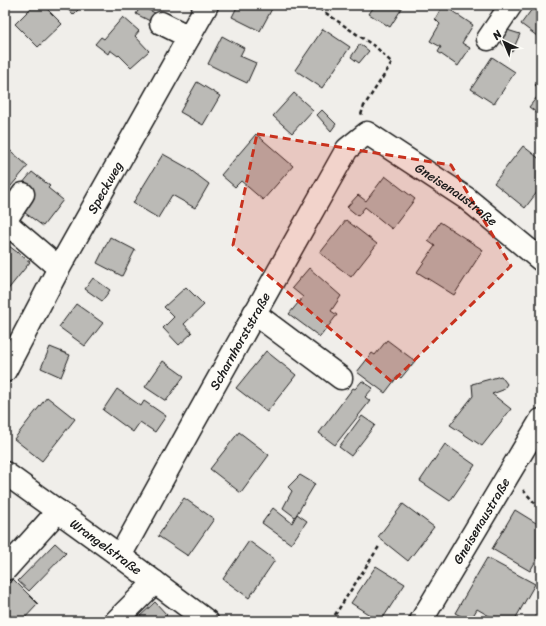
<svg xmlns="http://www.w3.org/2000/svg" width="546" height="626" font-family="Sriracha,sans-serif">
<rect width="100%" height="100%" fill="#f0eeea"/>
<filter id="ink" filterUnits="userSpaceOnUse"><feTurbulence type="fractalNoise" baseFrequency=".025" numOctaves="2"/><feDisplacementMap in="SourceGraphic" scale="8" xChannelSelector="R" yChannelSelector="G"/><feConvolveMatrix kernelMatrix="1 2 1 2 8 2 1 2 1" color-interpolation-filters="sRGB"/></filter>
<g filter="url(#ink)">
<!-- building -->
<path fill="#bbbab6" stroke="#1c1c1c" d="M34 5H43L62 24 38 47 15 24Z
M64 5H83L73 15Z
M238 5H274L260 31 232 17Z
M375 5H404L390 27 369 14Z
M443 5 473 25 462 43 470 48 458 66 438 52 441 47 430 41 440 24 435 19Z
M535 5H541V39L521 24Z
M141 6 157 14 152 22 136 14Z
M123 17 139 31 135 36 149 51 131 67 119 55 118 56 110 50 108 54 95 44 101 37 104 39Z
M323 29 350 47 322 88 295 70Z
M504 29 520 34 512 52 501 43Z
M222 36 244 48 240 56 256 63 247 83 230 75 208 64Z
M360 44 369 51 359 63 351 57Z
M492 57 515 72 494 104 471 89Z
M541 79V90L535 85Z
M197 82 220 96 203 125 180 112Z
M541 92V116L529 107Z
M294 93 313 110 292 133 273 116Z
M322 110 336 124 331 131 317 115Z
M256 134 293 166 263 200 241 181 235 187 221 175Z
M5 146 28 166 5 193Z
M523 146 541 160V187L525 208 494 183Z
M163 154 188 168 209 184 195 208 172 195 158 218 133 203Z
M32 172 50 186 48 188 63 200 43 226 21 210 34 193 22 184Z
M385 176 415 199 392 229 365 207 358 216 347 207 358 195 366 201Z
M346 220 377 244 351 277 320 253Z
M440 222 483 250 454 295 417 272 435 246 428 241Z
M110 237 135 250 122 276 97 263Z
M9 246 30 262 6 292 5 250Z
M309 268 341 296 331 311 337 315 320 337 289 314 303 297 292 288Z
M93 278 110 290 102 301 85 289Z
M186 287 204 305 184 324 192 333 179 345 163 328 174 317 164 307Z
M76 304 103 323 85 346 59 327Z
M387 340 415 361 401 378 398 376 385 393 357 372 372 353 375 355Z
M50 347 70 355 61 377 41 368Z
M266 351 296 375 267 412 236 388Z
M163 361 184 376 166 401 145 387Z
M501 376 507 384 503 390 492 394 511 409 482 446 450 425 473 396 472 384Z
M362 381 373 388 365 397 370 401 335 445 319 433 353 388 355 389Z
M117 389 141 406 144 401 166 416 155 432 140 422 133 432 103 410Z
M47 397 75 419 42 461 14 439Z
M362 416 375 425 351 456 339 447Z
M239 432 269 455 241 493 210 469Z
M445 444 475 465 450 501 420 481Z
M300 475 315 484 295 517 283 508 292 491 288 487Z
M184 498 214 519 188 556 158 536Z
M403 504 434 527 408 561 378 537Z
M273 508 292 523 297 514 307 521 291 544 262 523Z
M515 510 541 526V552L530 571 492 549Z
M249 541 275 560 249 598 223 579Z
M55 543 66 553 29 591 18 581Z
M487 558 535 584 514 621H498L477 609 470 621 455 613Z
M376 566 405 584 381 621H379L351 603Z
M13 579 38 604 22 621H5V587Z
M155 602 167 615 161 621H135Z"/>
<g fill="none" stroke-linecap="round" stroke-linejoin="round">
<!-- minor casing -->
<g stroke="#1c1c1c" stroke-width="25">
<g id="minor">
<path d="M161 23 189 37"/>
<path d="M488 39 511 5"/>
<path d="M5 221 23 194"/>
<path d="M5 222 59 268"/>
<path d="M254 313 341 378"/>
<path id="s1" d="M5 371 59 268 207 5"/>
<path id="s2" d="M5 473 120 556 207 621"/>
<path id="s3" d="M120 556 194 422 347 149 367 133 466 198 541 260"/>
<path d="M6 569 58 511"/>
<path d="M116 621 155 582"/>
<path id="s4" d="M421 621 541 420"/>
</g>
</g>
<!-- path -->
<path stroke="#1c1c1c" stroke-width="2.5" stroke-dasharray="4 3" stroke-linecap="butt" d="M314 5 377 48 392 63 364 106 361 115
M523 490 541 510
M331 621 380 545"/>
<!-- minor -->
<use href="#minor" stroke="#fdfcf7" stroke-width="22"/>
</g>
</g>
<!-- marked area -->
<path fill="#c8321e" fill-opacity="0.2" stroke="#c8321e" stroke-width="3" stroke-dasharray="8 5" stroke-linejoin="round" d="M257 134 451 165 511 266 392 382 233 245Z"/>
<g text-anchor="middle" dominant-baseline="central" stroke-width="4" stroke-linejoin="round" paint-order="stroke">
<!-- street labels -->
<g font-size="13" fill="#1c1c1c" stroke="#fdfcf7">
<text stroke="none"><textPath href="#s1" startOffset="209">Speckweg</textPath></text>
<text stroke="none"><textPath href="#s3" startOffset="600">Gneisenaustraße</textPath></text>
<text stroke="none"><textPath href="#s3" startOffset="246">Scharnhorststraße</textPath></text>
<text stroke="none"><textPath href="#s4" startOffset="117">Gneisenaustraße</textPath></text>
<text stroke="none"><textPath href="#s2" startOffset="125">Wrangelstraße</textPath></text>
</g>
</g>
<!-- margin -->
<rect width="546" height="626" fill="none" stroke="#fdfcf7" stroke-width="20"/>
<rect x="10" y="10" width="526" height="606" fill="none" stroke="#1c1c1c" stroke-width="1.5" filter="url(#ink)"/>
<!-- north arrow -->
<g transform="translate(504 42) rotate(316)" stroke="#fdfcf7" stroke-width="3" paint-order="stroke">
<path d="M0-3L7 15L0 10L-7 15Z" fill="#1c1c1c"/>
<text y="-6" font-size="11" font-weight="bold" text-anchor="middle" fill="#1c1c1c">N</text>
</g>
</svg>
